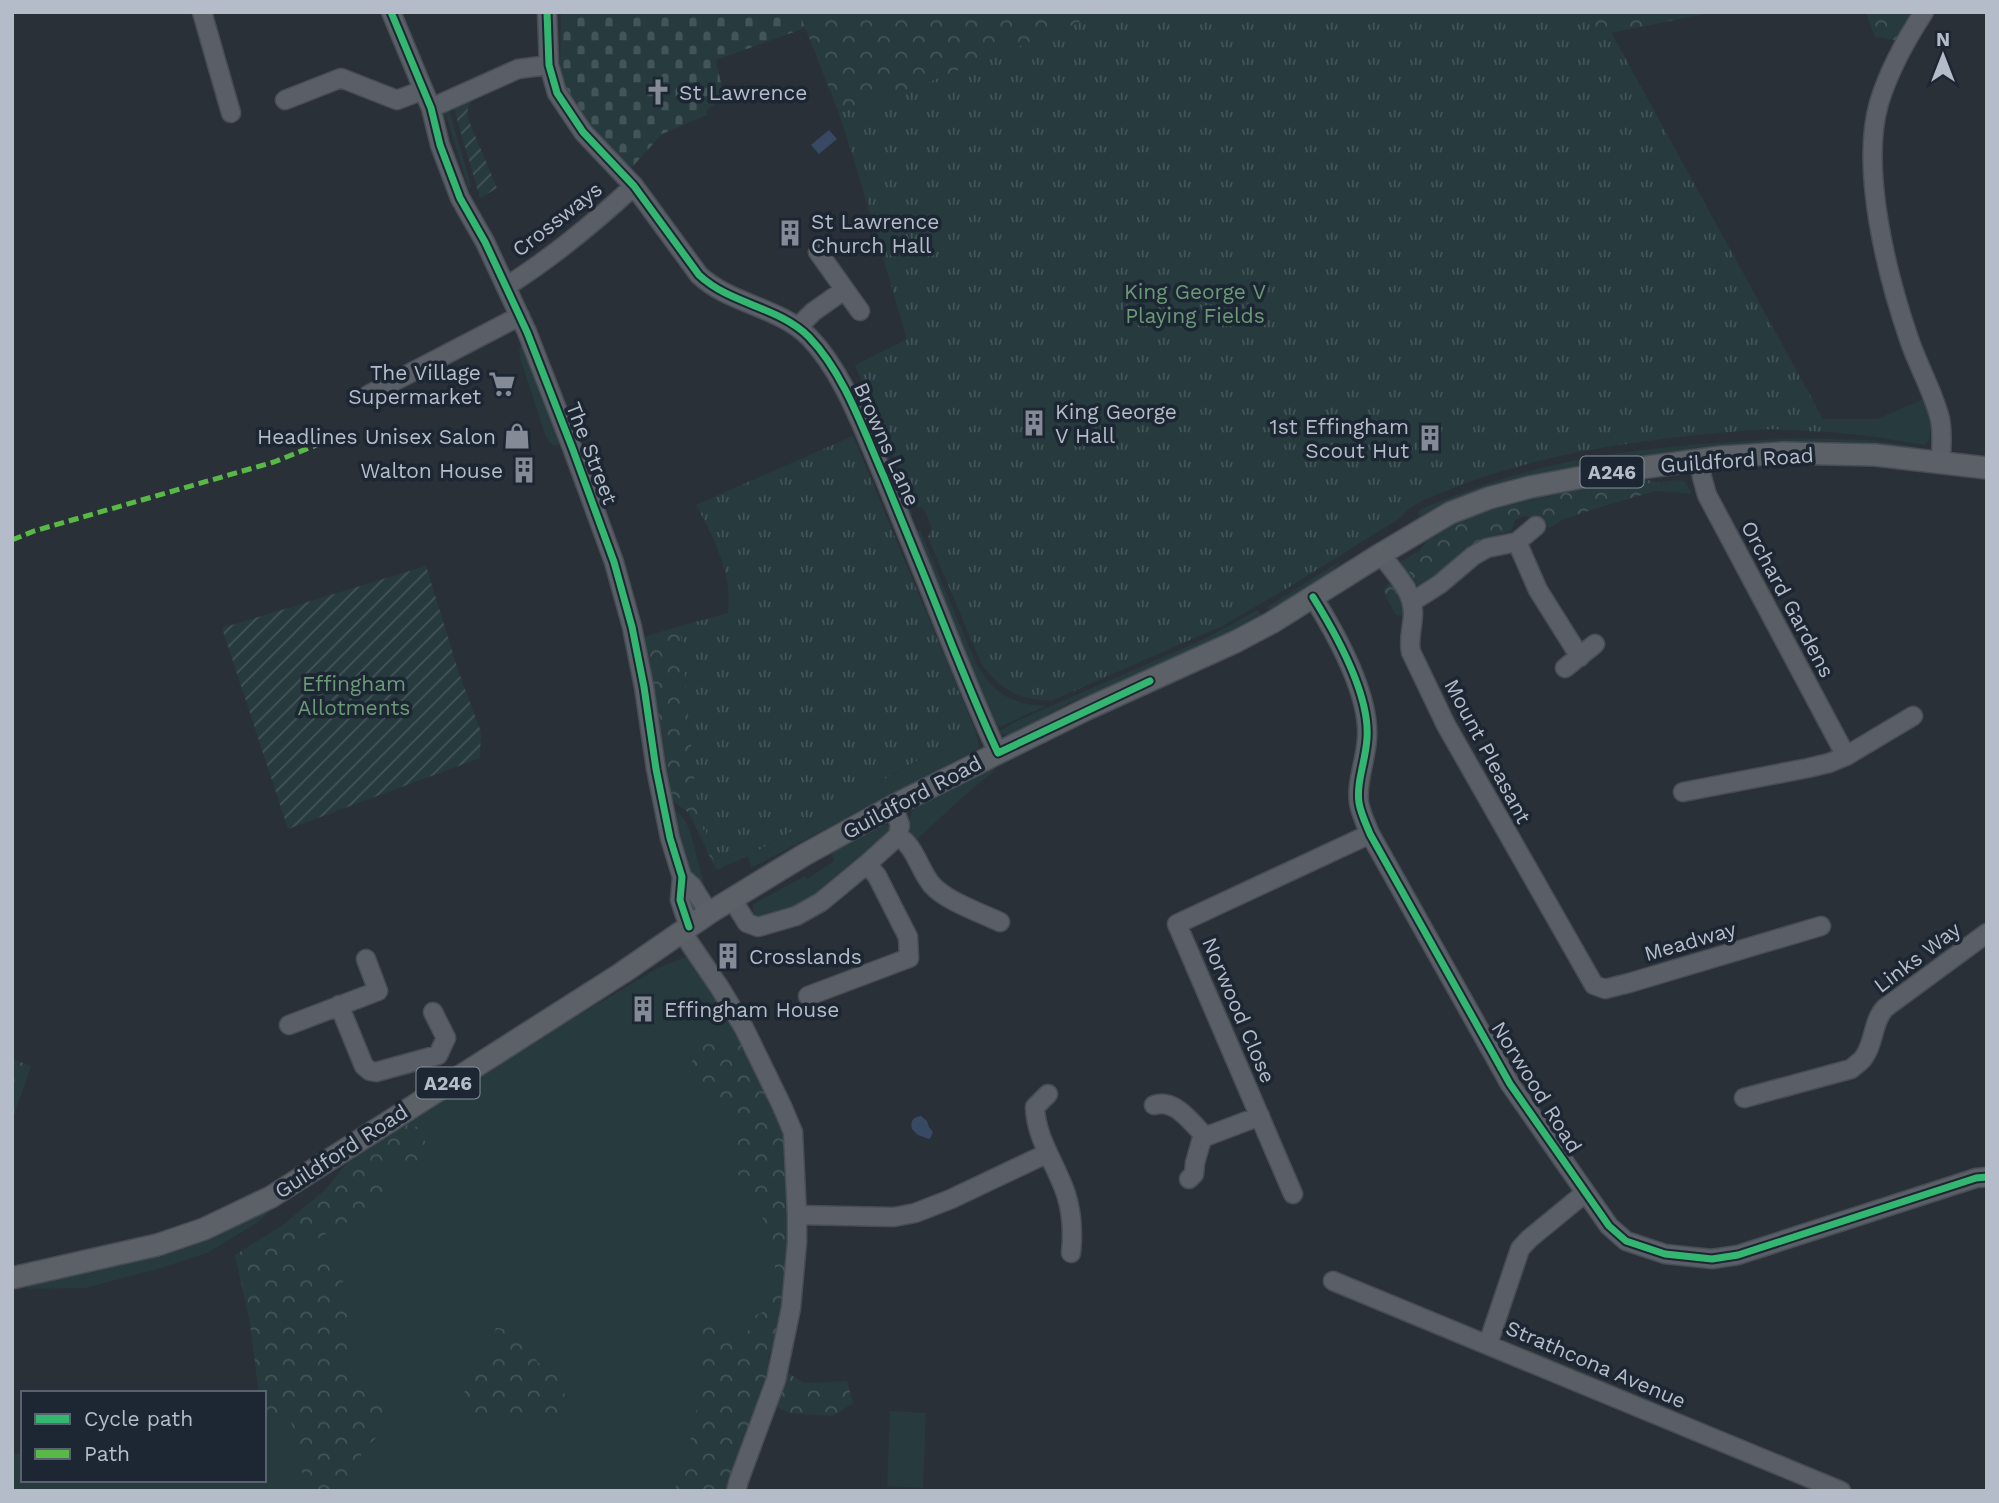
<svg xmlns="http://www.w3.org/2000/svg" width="1999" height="1503" font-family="'Work Sans',sans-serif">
<defs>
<pattern id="forest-crowns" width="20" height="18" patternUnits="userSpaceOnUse" patternTransform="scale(1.75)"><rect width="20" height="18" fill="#273a3e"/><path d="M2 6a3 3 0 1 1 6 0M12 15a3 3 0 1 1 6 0" fill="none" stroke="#445559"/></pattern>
<pattern id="cemetery-stones" width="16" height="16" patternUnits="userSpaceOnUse" patternTransform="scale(1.75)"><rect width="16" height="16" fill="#273a3e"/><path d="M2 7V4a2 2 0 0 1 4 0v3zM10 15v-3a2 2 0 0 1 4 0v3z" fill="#445559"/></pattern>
<pattern id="park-tufts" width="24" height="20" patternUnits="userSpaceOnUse" patternTransform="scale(1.75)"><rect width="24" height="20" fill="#273a3e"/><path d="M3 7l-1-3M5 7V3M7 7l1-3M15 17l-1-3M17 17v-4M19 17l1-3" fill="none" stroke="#445559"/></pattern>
<pattern id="garden-furrows" width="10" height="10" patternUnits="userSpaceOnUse" patternTransform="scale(1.75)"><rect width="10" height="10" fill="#273a3e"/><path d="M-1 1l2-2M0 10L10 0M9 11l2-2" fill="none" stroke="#445559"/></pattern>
</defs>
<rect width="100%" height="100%" fill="#2a3038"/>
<!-- grass -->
<path fill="#273a3e" d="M448 106 471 185 469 190 446 116 445 111Z
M521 346H523L560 442 557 446 552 445 546 437 520 358 519 349Z
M849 382 868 407 913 515 905 513Z
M1926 398C1932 412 1931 425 1929 440L1924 445 1869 436 1828 432 1823 419H1877Z
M1798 438 1869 440 1920 447 1912 450 1771 446 1427 517H1421L1418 513 1419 510C1454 495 1489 482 1526 472 1614 448 1707 443 1798 438Z
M1679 480 1685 482 1692 494 1672 492 1668 485 1657 482Z
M1580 488 1532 501 1508 512 1431 535 1426 542 1403 555 1406 547 1466 518 1527 499Z
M920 530 975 661C992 692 1011 705 1046 706L995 729 916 539 917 532Z
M1419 551 1412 562 1431 583C1414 591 1402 579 1400 562Z
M1342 560 1326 578 1271 614 1267 607Z
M1258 610 1263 619 1129 679 1069 703 1013 735H1005L1001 733 1000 731 1019 720 1202 640Z
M977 735 979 748 751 868 748 856 918 760Z
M989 767 996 770 973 788 914 842C910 831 907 821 913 810 920 799 974 775 989 767Z
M672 808C676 811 681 814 684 819 694 833 698 869 706 888 681 878 676 832 672 808Z
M884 824 890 826 891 831C880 847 866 857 851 869 823 891 794 915 756 917L753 913V904L805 876 807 879 834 861 832 853 874 826Z
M689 956 719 998 777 1108 785 1138 775 1341 768 1358 773 1371 729 1491H12V1455L23 1453V1480H264V1393H259L250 1323 235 1255 283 1225 325 1190 355 1154 515 1054V1053L658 968Z
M276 1203 275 1207 257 1223 207 1253 161 1268 86 1288 28 1289 25 1283C112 1266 200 1251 276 1203Z
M890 1411 926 1413 923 1488 887 1486Z"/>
<!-- forest -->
<path fill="url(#forest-crowns)" d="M799 12H1094L1078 23 916 87 838 111Z
M1530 12H1714L1611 33 1721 235Z
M1916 12 1899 41 1875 37 1866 13Z
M1639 478 1668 485 1672 492 1655 491 1594 509 1562 520 1549 528 1545 521 1524 516 1515 520 1511 531C1476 539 1456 560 1431 583H1417L1409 572 1412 562 1431 535 1468 519 1480 521 1532 501 1580 488Z
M1391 581 1409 607 1404 616 1396 615 1383 591Z
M680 626 696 794 716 870 689 813 671 800 640 638Z
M721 1035 742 1038 777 1108 785 1138 791 1223 783 1311 768 1358 773 1371 729 1491H674L687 1456 697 1408 698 1336C704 1300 722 1320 737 1335 751 1335 749 1325 756 1315L771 1309C775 1286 777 1261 772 1238 768 1220 755 1211 747 1197 738 1183 734 1155 734 1139 734 1130 737 1121 738 1112L700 1081 692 1062 696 1044Z
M12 1059 31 1066 12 1120Z
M404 1125 418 1127 432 1156 379 1172 388 1193 387 1203 337 1227 286 1258 301 1277 328 1260 342 1278 351 1314 340 1322 353 1371 366 1368C377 1405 405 1419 362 1450L358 1470 348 1491H306L290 1416 264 1415V1393H259L250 1323 235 1255 283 1225 325 1190 355 1154Z
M496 1327 529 1337 537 1362 561 1376 566 1402 551 1425 513 1413 486 1428 471 1422 460 1398 488 1357Z
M788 1373 804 1383 847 1381 853 1403 833 1416 790 1413 777 1407Z"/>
<!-- cemetery -->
<path fill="url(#cemetery-stones)" d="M561 12H799L805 28 716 60 724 97 706 111 707 115 662 134 633 166 621 165 569 101 560 75Z"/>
<!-- park -->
<path fill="url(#park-tufts)" d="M1094 12H1585L1594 27 1611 32 1823 419 1828 432C1804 431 1778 428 1753 430 1652 438 1539 452 1445 491 1429 498 1410 504 1400 518L1286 589 1222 626 1053 700C1020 701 1000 690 981 663L928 537 932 529 924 509 915 506 855 365 907 339 856 166 838 111 916 87 1078 23Z
M853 436 977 735 918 760 748 856 716 870 696 794 680 626 728 613C733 574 714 538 696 505Z"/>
<!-- garden -->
<path fill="url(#garden-furrows)" d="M476 96C468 104 466 109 469 121L497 188 480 198 452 102Z
M426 566 460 676 481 732 480 758 288 829 222 628Z"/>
<!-- water -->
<path fill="#384963" d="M829 130 837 139 819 154 811 145Z
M921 1116 927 1121 929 1127 933 1132 931 1137 929 1139 918 1135 912 1129C910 1121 913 1117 921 1116Z"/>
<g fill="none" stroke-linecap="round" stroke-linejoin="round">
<!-- minor casing -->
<g stroke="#484c53" stroke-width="21">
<path id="minor" d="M202 12 231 113
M391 12 431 108 440 145 460 198 485 242 527 332 573 450 614 562 632 627 644 687 656 769 670 838 682 877 680 900 689 927
M547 12 549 65 557 93 583 132 634 186 699 275C731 305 778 306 809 337 844 373 864 432 884 477 908 535 931 592 954 650 968 684 982 719 998 753
M1924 12C1905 41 1889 70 1879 103 1860 169 1887 275 1909 339 1918 366 1933 391 1940 419 1943 433 1941 447 1941 462
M285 100 341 78 397 100 423 90
M431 108 518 69 549 65
M818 252 860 311
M507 286C553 257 594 223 634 186
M798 327 813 312 844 290
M368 395 520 316
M1700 460 1702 477 1707 495 1846 756
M1517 542 1538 590 1580 657
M1381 554C1393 572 1413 589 1413 613 1413 627 1408 638 1411 652L1446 725 1594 985 1605 989 1629 983 1821 926
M1313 597C1336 634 1370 695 1367 738 1366 760 1356 782 1359 803 1361 814 1366 824 1370 834L1510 1084 1609 1226 1626 1241 1665 1254 1712 1259 1738 1255 1976 1178 1987 1177
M1412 602 1440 584 1473 556 1487 548 1517 542 1536 526
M1565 668 1595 644
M1683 792 1808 768 1829 763 1846 756 1913 716
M898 836C916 847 919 870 932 885 946 901 981 913 1000 922
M682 877 692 886 709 913
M732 899 747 923 758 927 796 916 821 902 867 864 898 836 900 825 893 806
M682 932 720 988 744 1028 782 1106 793 1132 797 1215V1242L791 1308 776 1380 739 1480 736 1491
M808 996 909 958 908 937 877 876 867 864
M339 1005 364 1066 370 1071 376 1072 438 1055 446 1038 433 1012
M289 1025 378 991 366 959
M1048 1094 1035 1107C1036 1139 1056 1164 1066 1194 1072 1213 1073 1234 1071 1253
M1744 1098 1851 1069C1855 1065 1861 1062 1864 1057 1875 1042 1872 1022 1885 1008L1987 933
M1154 1105C1176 1098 1192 1124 1206 1137
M1189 1179 1194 1174 1195 1163 1202 1138 1260 1116
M1293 1194 1177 924 1370 834
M797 1215 894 1217 915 1213 951 1199 1048 1153
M1333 1281 1841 1491
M1488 1344 1520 1249 1529 1239 1585 1193"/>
</g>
<!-- major casing -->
<g stroke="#484c55" stroke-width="24">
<path id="major" d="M12 1278 157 1245 204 1229 271 1197 622 973 709 913 804 855 893 806 998 753 1087 709 1235 642 1271 623 1381 554 1450 513 1489 498 1530 487 1610 472 1722 457 1783 453 1875 455 1987 468"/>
</g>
<!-- minor -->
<use href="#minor" stroke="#5a5e66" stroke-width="18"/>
<!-- major -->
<use href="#major" stroke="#5c6168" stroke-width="21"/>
<!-- quiet -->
<path stroke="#58b947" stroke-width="5" stroke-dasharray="10 5" stroke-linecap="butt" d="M12 540 34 531 274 462 319 444"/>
<!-- cycleway casing -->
<g stroke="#1d2633" stroke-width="11">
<path id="cycleway" d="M391 12 431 108 440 145 460 198 485 242 527 332 573 450 614 562 632 627 644 687 656 769 670 838 682 877 680 900 689 927
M547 12 549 65 557 93 583 132 634 186 699 275C731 305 778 306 809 337 844 373 864 432 884 477 908 535 931 592 954 650 968 684 982 719 998 753L1150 681
M1313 597C1336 634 1370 695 1367 738 1366 760 1356 782 1359 803 1361 814 1366 824 1370 834L1510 1084 1609 1226 1626 1241 1665 1254 1712 1259 1738 1255 1976 1178 1987 1177"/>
</g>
<!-- cycleway -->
<use href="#cycleway" stroke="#33b770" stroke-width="7"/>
</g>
<!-- icons -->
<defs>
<g id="church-bare" transform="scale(2.1)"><path d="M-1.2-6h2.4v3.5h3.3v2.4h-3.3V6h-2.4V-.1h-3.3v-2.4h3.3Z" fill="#848b96" stroke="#1d2633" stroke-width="2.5" paint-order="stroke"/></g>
<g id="building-bare" transform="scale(2.1)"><path d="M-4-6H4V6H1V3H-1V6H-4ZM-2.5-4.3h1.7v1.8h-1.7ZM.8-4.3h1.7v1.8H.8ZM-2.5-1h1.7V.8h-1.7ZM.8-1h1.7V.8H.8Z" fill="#848b96" stroke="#1d2633" stroke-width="2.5" paint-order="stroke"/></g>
<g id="supermarket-bare" transform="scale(2.1)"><path d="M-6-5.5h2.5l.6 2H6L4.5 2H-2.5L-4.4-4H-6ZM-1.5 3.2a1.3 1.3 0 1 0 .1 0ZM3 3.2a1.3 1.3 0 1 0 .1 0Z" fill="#848b96" stroke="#1d2633" stroke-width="2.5" paint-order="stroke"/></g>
<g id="shop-bare" transform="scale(2.1)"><path d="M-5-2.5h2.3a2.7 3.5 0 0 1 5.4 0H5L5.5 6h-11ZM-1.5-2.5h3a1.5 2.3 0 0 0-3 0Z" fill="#848b96" stroke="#1d2633" stroke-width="2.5" paint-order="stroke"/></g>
</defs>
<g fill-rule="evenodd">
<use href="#church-bare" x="658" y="92"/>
<use href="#building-bare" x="790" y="233"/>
<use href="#supermarket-bare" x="502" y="384"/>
<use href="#building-bare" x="1034" y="423"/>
<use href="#shop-bare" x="517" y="436"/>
<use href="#building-bare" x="1430" y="438"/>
<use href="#building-bare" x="524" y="470"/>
<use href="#building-bare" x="728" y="956"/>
<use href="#building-bare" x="643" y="1009"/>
</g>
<g text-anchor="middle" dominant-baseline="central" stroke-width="7" stroke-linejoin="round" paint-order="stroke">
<!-- shield labels -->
<g fill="#1d2633" stroke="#878f9c" stroke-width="2">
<rect x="1580.5" y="456.5" width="63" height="31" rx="5"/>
<rect x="416.5" y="1067.5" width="63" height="31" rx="5"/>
</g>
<g font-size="19" font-weight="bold" fill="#b4bcc9">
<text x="1612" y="472">A246</text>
<text x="448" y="1083">A246</text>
</g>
<!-- poi labels -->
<g font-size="21" fill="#b4bcc9" stroke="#1d2633" text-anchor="start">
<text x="679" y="92">St Lawrence</text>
<text x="811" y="221">St Lawrence<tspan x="811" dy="24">Church Hall</tspan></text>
<text x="481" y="372" text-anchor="end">The Village<tspan x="481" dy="24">Supermarket</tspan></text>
<text x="1055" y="411">King George<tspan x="1055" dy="24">V Hall</tspan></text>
<text x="1409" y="426" text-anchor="end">1st Effingham<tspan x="1409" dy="24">Scout Hut</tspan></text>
<text x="496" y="436" text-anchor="end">Headlines Unisex Salon</text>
<text x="503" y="470" text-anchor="end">Walton House</text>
<text x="749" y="956">Crosslands</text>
<text x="664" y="1009">Effingham House</text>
</g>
<!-- street labels -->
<g font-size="21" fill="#b4bcc9" stroke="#1d2633">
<text transform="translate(557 219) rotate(-38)">Crossways</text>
<text transform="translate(887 444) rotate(66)">Browns Lane</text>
<text transform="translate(592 453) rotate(69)">The Street</text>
<text transform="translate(1737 460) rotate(-4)">Guildford Road</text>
<text transform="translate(1788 599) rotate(62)">Orchard Gardens</text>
<text transform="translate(1488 751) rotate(62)">Mount Pleasant</text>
<text transform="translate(912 797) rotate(-28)">Guildford Road</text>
<text transform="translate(1690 941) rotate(-16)">Meadway</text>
<text transform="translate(1917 957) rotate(-37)">Links Way</text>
<text transform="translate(1239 1010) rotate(67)">Norwood Close</text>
<text transform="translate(1537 1087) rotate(58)">Norwood Road</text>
<text transform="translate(341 1151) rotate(-33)">Guildford Road</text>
<text transform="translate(1596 1364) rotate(23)">Strathcona Avenue</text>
</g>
<!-- park labels -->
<g font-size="21" fill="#6b9a76" stroke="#1d2633">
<text x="1195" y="291">King George V<tspan x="1195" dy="24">Playing Fields</tspan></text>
<text x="354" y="683">Effingham<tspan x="354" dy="24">Allotments</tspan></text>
</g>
</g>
<!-- border -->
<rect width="1999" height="1503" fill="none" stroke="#b4bcc9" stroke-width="28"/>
<!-- legend -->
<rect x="21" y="1391" width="245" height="91" fill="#1d2633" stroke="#59626f" stroke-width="2"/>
<rect x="35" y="1414" width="35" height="10" fill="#33b770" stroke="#59626f" stroke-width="2"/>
<text x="84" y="1426" font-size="21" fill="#b4bcc9">Cycle path</text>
<rect x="35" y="1449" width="35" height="10" fill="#58b947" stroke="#59626f" stroke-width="2"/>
<text x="84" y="1461" font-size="21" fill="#b4bcc9">Path</text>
<!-- north arrow -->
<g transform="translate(1943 56)" stroke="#1d2633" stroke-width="5" paint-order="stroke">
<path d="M0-5L12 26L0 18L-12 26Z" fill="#b4bcc9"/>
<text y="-10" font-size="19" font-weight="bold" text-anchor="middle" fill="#b4bcc9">N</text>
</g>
</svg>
